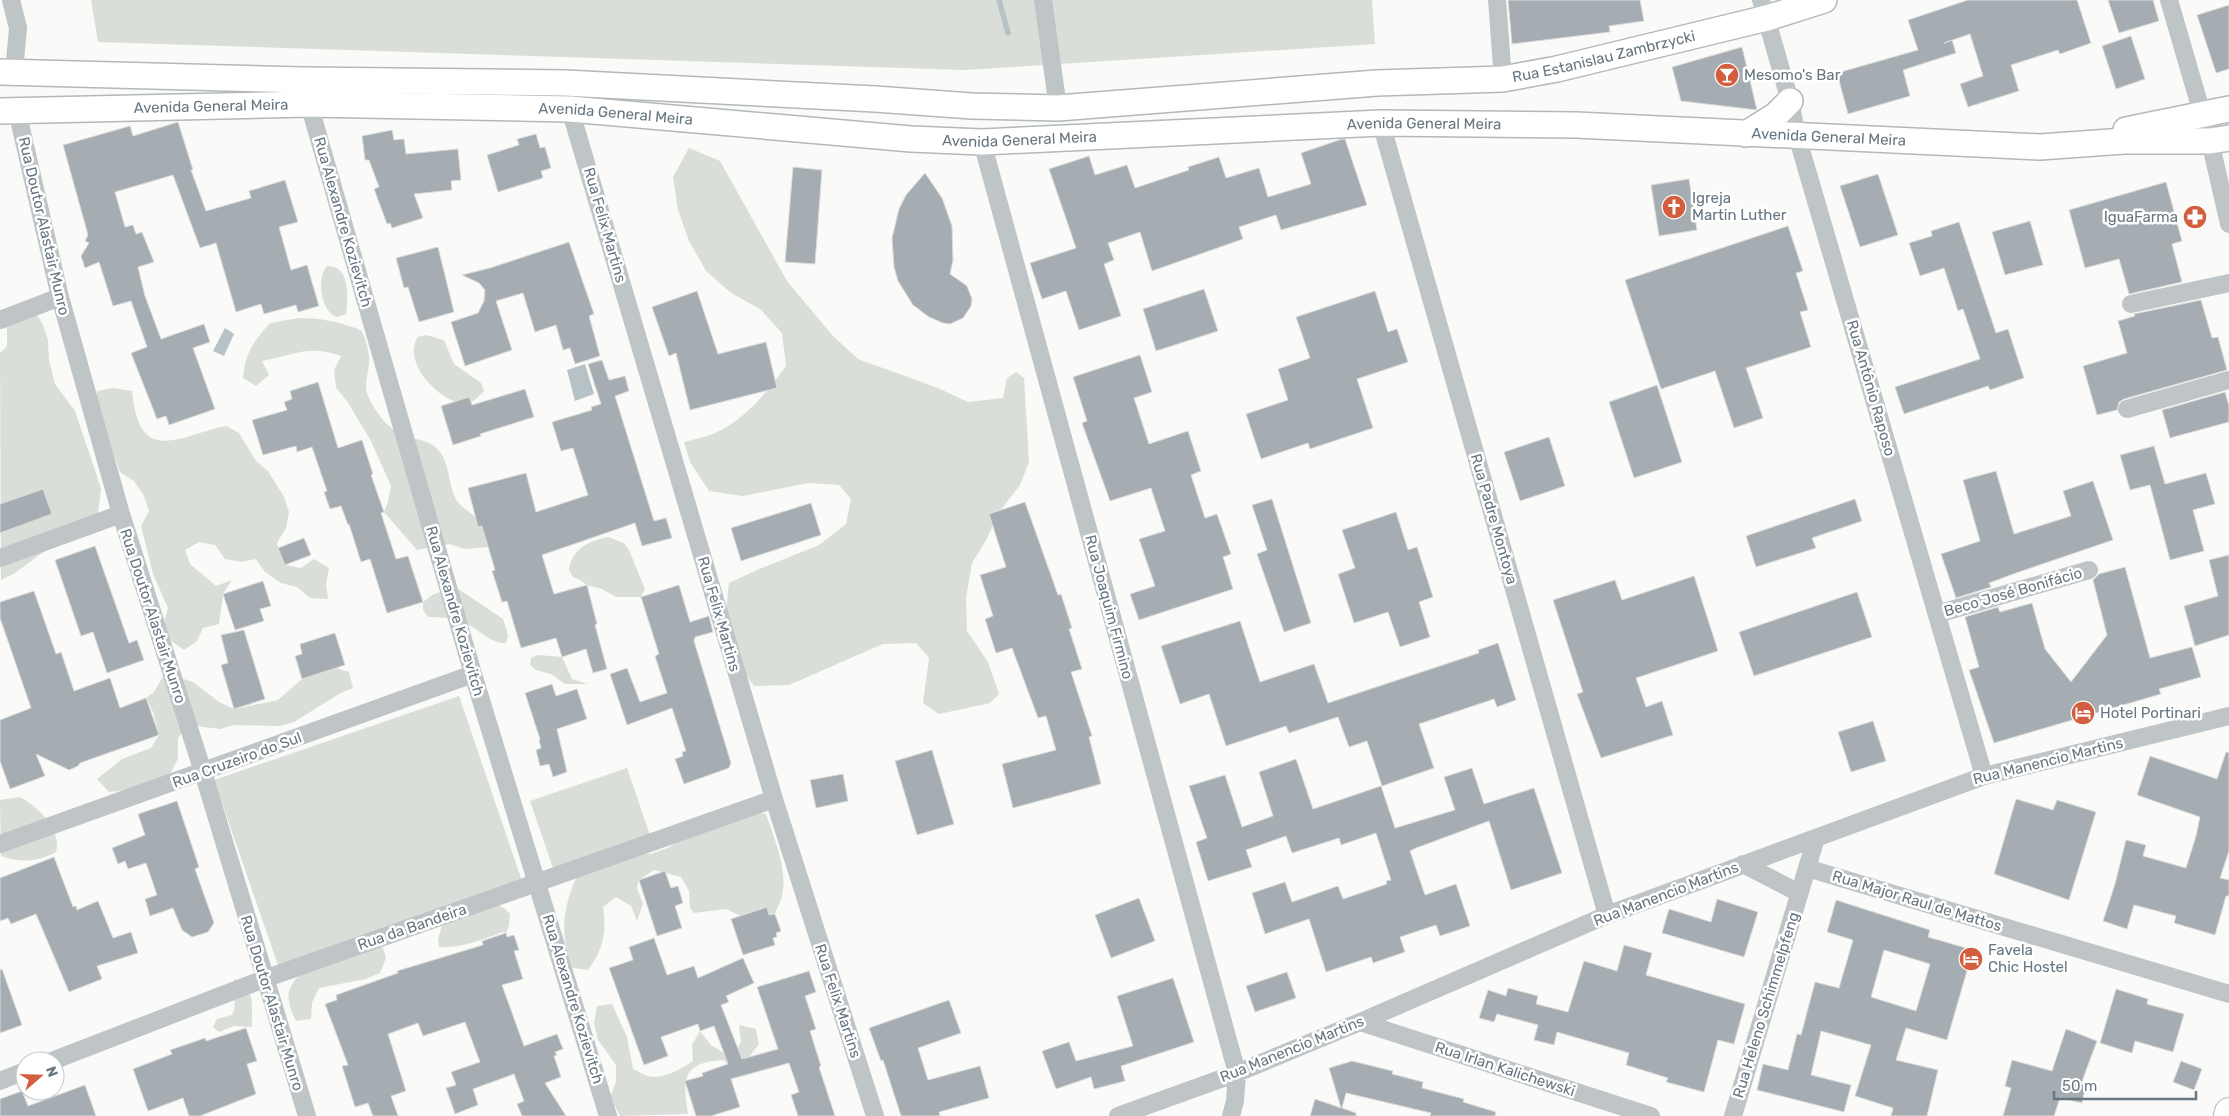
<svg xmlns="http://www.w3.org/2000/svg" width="2229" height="1116" font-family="Rubik,sans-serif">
<rect width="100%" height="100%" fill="#fafaf8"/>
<!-- green -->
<path fill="#daded8" d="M91 0H1372L1375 44 965 70 98 42Z
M689 148 720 161 787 281 833 336 858 359 938 388 968 402 1003 398 1007 378 1016 372 1024 378 1029 462 1020 485 1000 511 985 542 972 563 966 598 967 631 988 662 999 694 990 703 939 714 923 703 929 658 916 643 883 644 789 685 754 686 746 675 726 609 729 583 757 570 819 545 846 524 851 499 839 485 808 483 743 496 709 491 690 462 684 442C694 439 706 437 715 433 746 419 767 392 786 366L782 333 760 309 731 293 706 271 689 241 678 210 673 177Z
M327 266C351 265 348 299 346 314L338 317C321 314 316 278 327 266Z
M35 311 43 325 48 340 49 360 55 384 75 411 96 473 101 489 97 522 57 542 15 573 1 580 0 353 7 346V325Z
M299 318C321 318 342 322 362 331 366 341 370 352 369 364 368 375 363 387 369 398 375 412 390 431 405 436 414 439 426 440 434 446 449 457 448 479 454 495 458 506 466 509 474 516 483 523 486 537 488 547L465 549 449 544 417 550 384 512 388 502 391 486 371 441 347 401 336 388 334 370 341 356C309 344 293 355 262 361L269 375 256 386 243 378C245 353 254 341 270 323Z
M426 335 444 340 454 364 481 383 484 391C480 395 475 401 469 403 443 407 400 362 418 337Z
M113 388 132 391C139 467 178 436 226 426L239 433 256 461 268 471 284 497 289 512 286 528 277 543 285 565 301 568 314 559 329 568 326 584 328 599 310 598 297 587 281 583 265 572 256 559 241 562 225 559 215 545 199 542 185 550 190 564 216 586 232 580 223 594 219 624 203 628 197 641 184 650 170 640 164 623 168 608 153 574 141 526 149 511 144 496 134 481 120 472 97 408V391Z
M608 537 624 543 629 550 645 589 641 597H616L602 589 587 585 580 580 573 577 569 570C572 549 588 541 608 537Z
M451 589 460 590 503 619 508 635 506 643C491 644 480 630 467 624 455 618 441 617 428 617L423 610V602L434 594Z
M538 655 562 657 572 679 588 684H565L551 674 536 670 530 665 531 658Z
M333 667 349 672 353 688 339 694 294 722 279 726 234 725 220 729 188 725 178 738V759L170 774 126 790 109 792 97 779 122 759 151 748 159 735 153 712 146 698 154 692 162 678 178 677 193 682 219 702 234 709 278 700 302 679Z
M459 696 523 884 279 968 214 780Z
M627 768 650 835 553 868 530 801Z
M20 797C38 807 62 829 56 852 38 862 20 863 1 856L0 800Z
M748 811 766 814C774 838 788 869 782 895 781 901 777 908 775 914L756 923 726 909 694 913 690 908 689 891 681 877 654 870 639 880 637 888 643 904 637 921 631 906 616 897 603 907C607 932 603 950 588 970L573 968C559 937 563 908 576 878L634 853 651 854 665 849 692 835Z
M490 901 504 908 510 914 509 926 506 933 503 932C483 939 461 949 439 947L438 939 443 923Z
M381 942 386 958 380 973 366 979 319 988 312 1003 311 1019 296 1021C292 1012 287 1002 289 992 297 961 355 951 381 942Z
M235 979C257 989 251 1007 252 1027L234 1026 219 1032 213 1027 217 1019 232 1015C237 1004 234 997 231 985Z
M612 1004 627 1037 633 1069C638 1071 643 1075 648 1076 663 1080 681 1069 693 1061L692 1045 700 1031 711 1045 724 1053 738 1048 741 1042 739 1025 756 1029 759 1044 749 1057 742 1071 727 1065 724 1060C683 1062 682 1078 688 1114L620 1116 610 1097 616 1082V1065L598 1040 594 1023 597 1006Z"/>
<!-- water -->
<path fill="#b7c2c6" d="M225 328 234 334 224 356 213 351Z
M585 364 594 394 575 401 567 370Z"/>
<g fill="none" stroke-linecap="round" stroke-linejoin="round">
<!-- stream -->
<path stroke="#b7c2c6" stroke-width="5.5" d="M999 0 1008 33"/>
</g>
<!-- building -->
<path fill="#a5adb2" stroke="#dcdcda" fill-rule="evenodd" d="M1508 0H1640L1644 21 1609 26 1610 32 1512 44Z
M1968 0H2077L2091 43 2060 54 2058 50 2011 65 2019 91 1968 107 1960 84 1983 76 1970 34 1944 43 1952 40 1956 53 1903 70 1910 96 1848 114 1837 73 1918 50 1908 20Z
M2108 0H2153L2159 21 2119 33Z
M2229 5V69L2216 73 2197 15Z
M2131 36 2145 79 2116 89 2102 46Z
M1742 47 1757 110 1681 101 1672 67Z
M178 122 193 170H191L206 211 251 198 249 191 285 180 298 222 279 227 291 270 307 265 319 306 298 312 296 305 264 314 261 304 236 312 216 243 200 248 173 175 115 192 125 227 133 225 136 234 142 232 154 262 138 267 145 296 161 339 204 324 210 342 193 348 215 409 169 425 166 416 157 419 131 353 147 347 131 301 113 306 99 262 85 268 81 256 89 243 85 241 88 235 63 145 130 126 133 136Z
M392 130 394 140 404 139 406 154 458 149 461 180 451 181 452 190 414 194 423 218 392 228 390 223 387 224 374 189 379 187 369 160H365L362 136Z
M536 134 540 148 545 147 551 168 541 171 543 178 498 192 487 155 519 145 517 139Z
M1342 139H1345L1367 205 1281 230 1276 215 1239 227 1243 239 1152 271 1140 232 1108 243 1114 260 1104 264 1121 316 1079 330 1066 291 1042 299 1030 263 1076 248 1049 169 1089 156 1095 175 1127 165 1135 188 1189 170 1188 167 1219 157 1226 178 1259 168 1268 197 1311 184 1301 153Z
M793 167 822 170 815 264 785 262Z
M925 173 942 198 952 226 953 260 950 274 967 286 972 299 971 306 963 318 950 324 943 323 929 317 913 305 898 281 894 267 892 238 899 209 906 195Z
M1878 174 1898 235 1860 247 1840 186Z
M1689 179 1697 230 1659 236 1651 185Z
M2166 182 2182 241 2172 244 2182 282 2129 294 2119 259 2085 268 2069 210Z
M2030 221 2043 265 2005 275 1992 232Z
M1959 222 1996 333 2008 329 2024 378 1990 390 1988 386 1904 414 1895 387 1980 359 1963 309 1958 311 1944 268 1920 276 1909 243 1932 236 1931 231Z
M1788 226 1803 271 1796 273 1808 310 1800 312 1811 347 1746 368 1763 418 1734 428 1715 371 1661 389 1625 280Z
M569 242 594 314 589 316 600 356 575 364 570 348 563 350 556 325 535 332 523 293 496 301 512 350 465 366 451 322 478 313 484 301 485 290 479 283 462 275 490 268Z
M438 247 454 312 419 322 408 287 404 288 396 258Z
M1204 289 1218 331 1156 351 1143 309Z
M697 291 718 354 766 342 777 388 690 410 676 353 669 356 652 307Z
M1375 291 1388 332 1397 329 1408 362 1357 379 1373 428 1310 449 1308 443 1261 459 1246 414 1288 400 1278 369 1310 358 1296 317Z
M2201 300 2212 338 2218 337 2227 370 2124 399 2119 402 2117 410 2097 415 2083 366 2127 353 2118 321 2135 316 2134 314Z
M1140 355 1152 392 1134 398 1149 444 1188 431 1201 471 1191 475 1205 518 1217 514 1231 554 1223 557 1233 589 1139 620 1130 594 1155 586 1139 539 1165 531 1151 488 1110 501 1082 423 1087 421 1073 377Z
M602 360 609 380 625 376 629 391 615 396 654 521 666 518 672 538 642 546 635 523 542 555 554 594 587 585 597 624 595 625 607 669 593 673 586 649 562 657 556 638 521 648 507 601 502 602 492 571 495 570 482 526 478 527 468 488 526 473 536 512 588 495 573 448 561 451 552 422 592 410 591 407 601 404 588 364Z
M318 382 338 448 362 440 373 474 371 475 384 512 381 513 396 559 408 556 423 602 387 613 370 559 361 562 349 524 348 525 341 506 330 509 324 492 327 491 312 447 297 452 296 446 263 455 252 420 287 410 284 402 292 399 290 391Z
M1657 385 1682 462 1634 478 1609 402Z
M525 389 534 417 480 434 481 436 453 445 441 406 469 397 472 405Z
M2225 392 2229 406V422L2170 438 2162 410Z
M1549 437 1565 486 1520 501 1504 452Z
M2154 446 2165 484 2206 473 2215 504 2193 510 2204 551 2170 560 2150 485 2130 490 2120 455Z
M1996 471 2014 534 2071 516 2063 491 2093 481 2113 540 2016 573 1989 583 1991 587 1956 598 1941 554 1980 541 1963 480Z
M43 489 52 514 0 533V504Z
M1272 499 1311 623 1284 632 1257 554 1267 550 1252 505Z
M1855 499 1862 521 1812 538 1816 548 1756 567 1746 536Z
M1025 502 1058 595 1061 594 1072 628 1069 629 1082 669 1071 672 1092 736 1089 737 1101 784 1013 808 1002 764 1056 750 1046 716 1038 718 1012 648 996 653 985 619 993 616 980 575 1006 567 989 514Z
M811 503 821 535 741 561 731 528Z
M1396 512 1408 550 1417 547 1433 597 1419 602 1430 637 1400 647 1388 612 1354 623 1338 574 1355 568 1342 530Z
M304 538 311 555 285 565 278 548Z
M95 546 129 643 137 640 144 660 107 673 93 632 81 636 55 560Z
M2229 555V635L2195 646 2184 606 2218 596 2209 560Z
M2125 567 2150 658 2192 647 2201 677 2159 689 2161 694 1994 743 1969 670 1979 667 1965 617 1998 607 2000 612 2032 603 2045 649 2071 682 2107 635 2093 580 2099 574Z
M1694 576 1718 651 1636 678 1646 707 1662 701 1673 735 1601 758 1577 694 1583 692 1553 600 1615 580 1622 600Z
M263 581 271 606 260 609 264 621 235 630 223 594Z
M679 585 690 622 709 616 713 632 695 637 694 641 731 763 729 768 684 784 675 759 683 756 682 752 686 751 672 708 627 725 610 674 627 668 640 702 667 693 655 656 659 654 641 597Z
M34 591 56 654 61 652 74 691 110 678 120 708 146 698 159 735 80 763 78 766 69 770 36 754 45 776 10 789 0 761V720L31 708 0 618V602Z
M1857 592 1872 637 1754 676 1739 632Z
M1240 621 1260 682 1314 664 1328 703 1479 653 1478 650 1498 643 1516 700 1497 707 1494 699 1419 724 1434 768 1382 786 1367 741 1349 747 1338 717 1289 733 1286 726 1226 746 1209 694 1180 704 1161 646Z
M244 630 265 699 234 709 221 665 228 663 221 635Z
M335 633 345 665 302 679 295 656 302 654 300 644Z
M552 684 556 696 577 689 587 719 557 729 567 772 553 777 549 764 540 766 536 750 541 748 539 740 540 739 525 693Z
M1873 721 1886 761 1851 772 1838 732Z
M932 750 954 824 917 835 895 761Z
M2226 752 2229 753V851L2220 878 2229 880V896H2226L2215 935 2174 923 2176 916 2134 905 2127 929 2103 921 2115 884 2126 840 2146 845 2143 856 2186 868 2196 836 2200 817 2137 795 2150 756 2217 779Z
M1296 759 1313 809 1381 786 1395 828 1455 810 1444 777 1472 768 1484 804 1534 788 1562 873 1511 890 1489 821 1416 848 1410 851 1425 895 1456 884 1470 926 1440 936 1436 925 1400 937 1405 952 1373 963 1371 957 1326 972 1309 919 1265 934 1252 893 1285 882 1292 902 1338 886 1343 899 1387 884 1386 881 1391 880 1376 833 1341 845 1339 838 1292 853 1286 836 1246 850 1252 867 1208 881 1196 842 1207 838 1189 786 1225 775 1242 827 1273 816 1259 772Z
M843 774 848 801 816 808 810 780Z
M2016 799 2053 810 2057 800 2096 812 2069 900 1994 874Z
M177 801 199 867 195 869 214 923 208 932 192 937 182 930 173 908 150 916 145 899 157 895 146 863 128 869 125 861 118 864 112 848 145 835 138 814Z
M54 857 73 907 76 906 77 910 98 901 113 938 131 932 138 953 97 966 102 979 69 992 36 914 11 924 8 918 0 921V878Z
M665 871 671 888 678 886 683 903 675 906 682 928 657 936 639 880Z
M1139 898 1155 941 1111 958 1095 915Z
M1717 899 1758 912 1744 957 1662 933 1669 909 1711 922Z
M1836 900 1930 930 1928 937 1973 950 1947 1040 1906 1028 1896 1060 1938 1070 1927 1116H1891L1893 1108 1855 1096 1871 1045 1821 1031 1811 1075 1851 1085 1844 1112 1757 1090 1763 1064 1788 1070 1797 1034 1801 1035 1815 982 1839 988 1853 940 1827 932ZM1884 950 1930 964 1916 1011 1871 997Z
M767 907 769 915 775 914 781 931 776 933 777 937 773 938 775 945 743 955 731 919Z
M506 933 507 937 514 935 519 950 514 951 523 979 502 985 524 1046 557 1034 563 1049 555 1052 557 1055 554 1056 561 1077 545 1083 566 1116H522L517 1104 524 1101 514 1074 473 1089 478 1105 455 1114 446 1088 456 1085 451 1072 480 1062 465 1022 423 1036 418 1023 388 1034 406 1091 391 1096 398 1116H373L368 1103 355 1107 342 1066 348 1065 325 1004 337 1000 336 995 398 973 397 971 483 945 482 941Z
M654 938 667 975 694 966 698 978 743 958 754 983 726 996 729 1002 721 1005 742 1059 778 1049 757 987 809 971 816 992 805 996 816 1029 810 1031 821 1066 819 1067 835 1116H798L791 1095 799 1092 789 1063 731 1079 740 1107 711 1116H696L685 1081 703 1076 702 1073 728 1064 714 1026 700 1031 698 1024 661 1037 668 1056 644 1065 609 968 633 960 629 947Z
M1624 945 1652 953 1646 975 1745 1004 1734 1044 1718 1040 1704 1092 1666 1082 1668 1078 1626 1065 1629 1053 1557 1032 1554 1045 1534 1040 1538 1025 1497 1014 1494 1022 1479 1018 1488 990 1506 996 1508 988 1538 996 1536 1004 1568 1012 1584 961 1617 971Z
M2 969 22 1025 0 1033V970Z
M1287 972 1296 998 1255 1012 1246 986Z
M1173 978 1194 1042 1121 1066 1125 1081 1094 1089 1091 1077 1056 1089 1042 1051 1069 1042 1076 1061 1133 1046 1117 996Z
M2116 989 2148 999 2147 1004 2184 1014 2173 1052 2135 1041 2132 1053 2100 1043Z
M949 1000 961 1033 918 1048 928 1080 980 1066 989 1098 939 1112 940 1116H901L883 1060 881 1061 869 1028Z
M246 1028 257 1061 247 1064 256 1094 200 1116H189L183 1098 148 1111 133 1069 172 1054 170 1050 205 1038 206 1041Z
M2066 1029 2097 1041 2081 1084 2086 1085 2082 1103 2060 1098 2054 1116H2003L2011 1088 2005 1086 2012 1060 2052 1071Z
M1352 1061 1393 1071 1392 1074 1423 1082 1422 1088 1464 1099 1463 1102 1496 1112 1495 1116H1430L1431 1113 1346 1093 1342 1108 1356 1113V1116H1310L1315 1099 1341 1108 1329 1068Z
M2181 1061 2202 1069 2194 1090 2173 1082Z
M85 1085 96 1116H0V1099L22 1091 28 1106Z"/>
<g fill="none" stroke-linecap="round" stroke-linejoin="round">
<!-- secondary casing -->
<g stroke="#b2b8bc" stroke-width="28">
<g id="secondary">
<path id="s1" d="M0 72 303 80 565 83 875 99 972 106 1058 108 1377 83 1503 79 1557 69 1767 18 1824 0"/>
<path id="s2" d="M0 111 309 104 570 109 911 139 982 142 1381 123 1576 125 2040 147 2124 141H2210L2229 138"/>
<path d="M2126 130 2229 109"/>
<path d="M1746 134 1776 115 1790 101"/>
</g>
</g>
<!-- primary casing -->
<g stroke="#b3b8bc" stroke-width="30">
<path id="primary" d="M2228 1116 2229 1112"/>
</g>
<!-- street -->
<path stroke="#bfc4c7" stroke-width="18" d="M11 0 18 28 14 72
M1043 0 1058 108
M1497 0 1503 79
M1761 0 1790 101 1797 136 1984 776
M2169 0 2210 141 2229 224
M309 104 473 674 608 1116
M570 109 774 799 875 1116
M17 111 60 297 121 514 203 772 307 1116
M1381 123 1607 915
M982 142 1237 1073 1235 1101 1231 1116
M2131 304 2229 283
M0 320 60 297
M2127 409 2229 380
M0 558 121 514
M1937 614 2089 570
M0 844 473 674
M1743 864 1799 893
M1807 868 2229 994
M1360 1022 1651 1116
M52 1061 264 979 774 799
M0 1081 25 1071
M1118 1116 1237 1073 1360 1022 1607 915 1984 776 2229 716
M1733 1116 1816 838"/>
<!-- secondary -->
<use href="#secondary" stroke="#fff" stroke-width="25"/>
<!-- primary -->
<use href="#primary" stroke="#fff" stroke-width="28"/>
</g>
<!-- icons -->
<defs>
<g id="bar-disc" transform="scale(1.25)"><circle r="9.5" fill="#d35e3f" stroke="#fff"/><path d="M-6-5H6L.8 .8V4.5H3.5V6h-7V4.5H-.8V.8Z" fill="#fff"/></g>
<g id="church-disc" transform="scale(1.25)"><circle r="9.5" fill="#d35e3f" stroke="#fff"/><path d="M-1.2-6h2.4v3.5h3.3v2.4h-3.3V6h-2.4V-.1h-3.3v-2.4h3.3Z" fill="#fff"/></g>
<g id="pharmacy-disc" transform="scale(1.25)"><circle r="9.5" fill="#d35e3f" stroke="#fff"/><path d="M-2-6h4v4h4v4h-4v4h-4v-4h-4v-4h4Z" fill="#fff"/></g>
<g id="hotel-disc" transform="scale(1.25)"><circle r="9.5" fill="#d35e3f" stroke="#fff"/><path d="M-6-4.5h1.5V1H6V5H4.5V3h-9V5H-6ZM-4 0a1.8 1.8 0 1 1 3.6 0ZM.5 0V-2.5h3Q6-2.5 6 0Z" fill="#fff"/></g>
</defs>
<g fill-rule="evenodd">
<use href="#bar-disc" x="1727" y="75"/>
<use href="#church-disc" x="1674" y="207"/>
<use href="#pharmacy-disc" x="2195" y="217"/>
<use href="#hotel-disc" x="2083" y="713"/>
<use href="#hotel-disc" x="1971" y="959"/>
</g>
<g text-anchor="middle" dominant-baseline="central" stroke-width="5" stroke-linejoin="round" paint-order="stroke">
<!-- street labels -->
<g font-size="15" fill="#677680" stroke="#fff">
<text stroke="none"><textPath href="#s1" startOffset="1608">Rua Estanislau Zambrzycki</textPath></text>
<text stroke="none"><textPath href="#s2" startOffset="211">Avenida General Meira</textPath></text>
<text stroke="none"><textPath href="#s2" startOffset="616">Avenida General Meira</textPath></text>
<text stroke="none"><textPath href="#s2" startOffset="1426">Avenida General Meira</textPath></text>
<text stroke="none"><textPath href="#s2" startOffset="1021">Avenida General Meira</textPath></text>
<text stroke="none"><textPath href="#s2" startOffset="1831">Avenida General Meira</textPath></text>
<text transform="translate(343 222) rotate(74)">Rua Alexandre Kozievitch</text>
<text transform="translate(605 225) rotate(74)">Rua Felix Martins</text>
<text transform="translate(44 226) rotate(77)">Rua Doutor Alastair Munro</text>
<text transform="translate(1871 388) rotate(74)">Rua Antônio Raposo</text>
<text transform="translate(1494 519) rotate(74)">Rua Padre Montoya</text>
<text transform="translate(2013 592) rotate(-16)">Beco José Bonifácio</text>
<text transform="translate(1109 607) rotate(75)">Rua Joaquim Firmino</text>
<text transform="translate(455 611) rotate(74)">Rua Alexandre Kozievitch</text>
<text transform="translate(719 614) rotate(74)">Rua Felix Martins</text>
<text transform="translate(153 616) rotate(72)">Rua Doutor Alastair Munro</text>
<text transform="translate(237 760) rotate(-20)">Rua Cruzeiro do Sul</text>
<text transform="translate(2048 761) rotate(-14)">Rua Manencio Martins</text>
<text transform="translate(1666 894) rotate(-21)">Rua Manencio Martins</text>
<text transform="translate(1917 901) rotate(17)">Rua Major Raul de Mattos</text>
<text transform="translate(412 927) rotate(-19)">Rua da Bandeira</text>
<text transform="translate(573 999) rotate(73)">Rua Alexandre Kozievitch</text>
<text transform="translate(838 1001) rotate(72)">Rua Felix Martins</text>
<text transform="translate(272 1003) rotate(73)">Rua Doutor Alastair Munro</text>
<text transform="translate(1766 1005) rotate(-73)">Rua Heleno Schimmelpfeng</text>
<text transform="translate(1292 1049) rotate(-22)">Rua Manencio Martins</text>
<text transform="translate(1505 1069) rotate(18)">Rua Irlan Kalichewski</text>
</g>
<!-- poi labels -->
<g font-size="15" fill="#677680" stroke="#fff" text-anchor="start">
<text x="1744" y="75">Mesomo's Bar</text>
<text x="1692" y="198">Igreja<tspan x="1692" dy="17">Martin Luther</tspan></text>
<text x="2178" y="217" text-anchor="end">IguaFarma</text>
<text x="2100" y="713">Hotel Portinari</text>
<text x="1988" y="950">Favela<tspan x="1988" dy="17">Chic Hostel</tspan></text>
</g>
</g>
<!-- north arrow -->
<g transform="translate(40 1076) rotate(70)"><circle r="24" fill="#ffffff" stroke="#c2c8cc"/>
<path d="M0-4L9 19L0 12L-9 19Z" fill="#d35e3f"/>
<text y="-8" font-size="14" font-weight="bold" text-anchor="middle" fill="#677680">N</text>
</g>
<!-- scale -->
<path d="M2054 1091v8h142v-8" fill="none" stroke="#677680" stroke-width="2.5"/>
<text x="2062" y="1091" font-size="15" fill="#677680" stroke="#ffffff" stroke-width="4" paint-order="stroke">50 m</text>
</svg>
